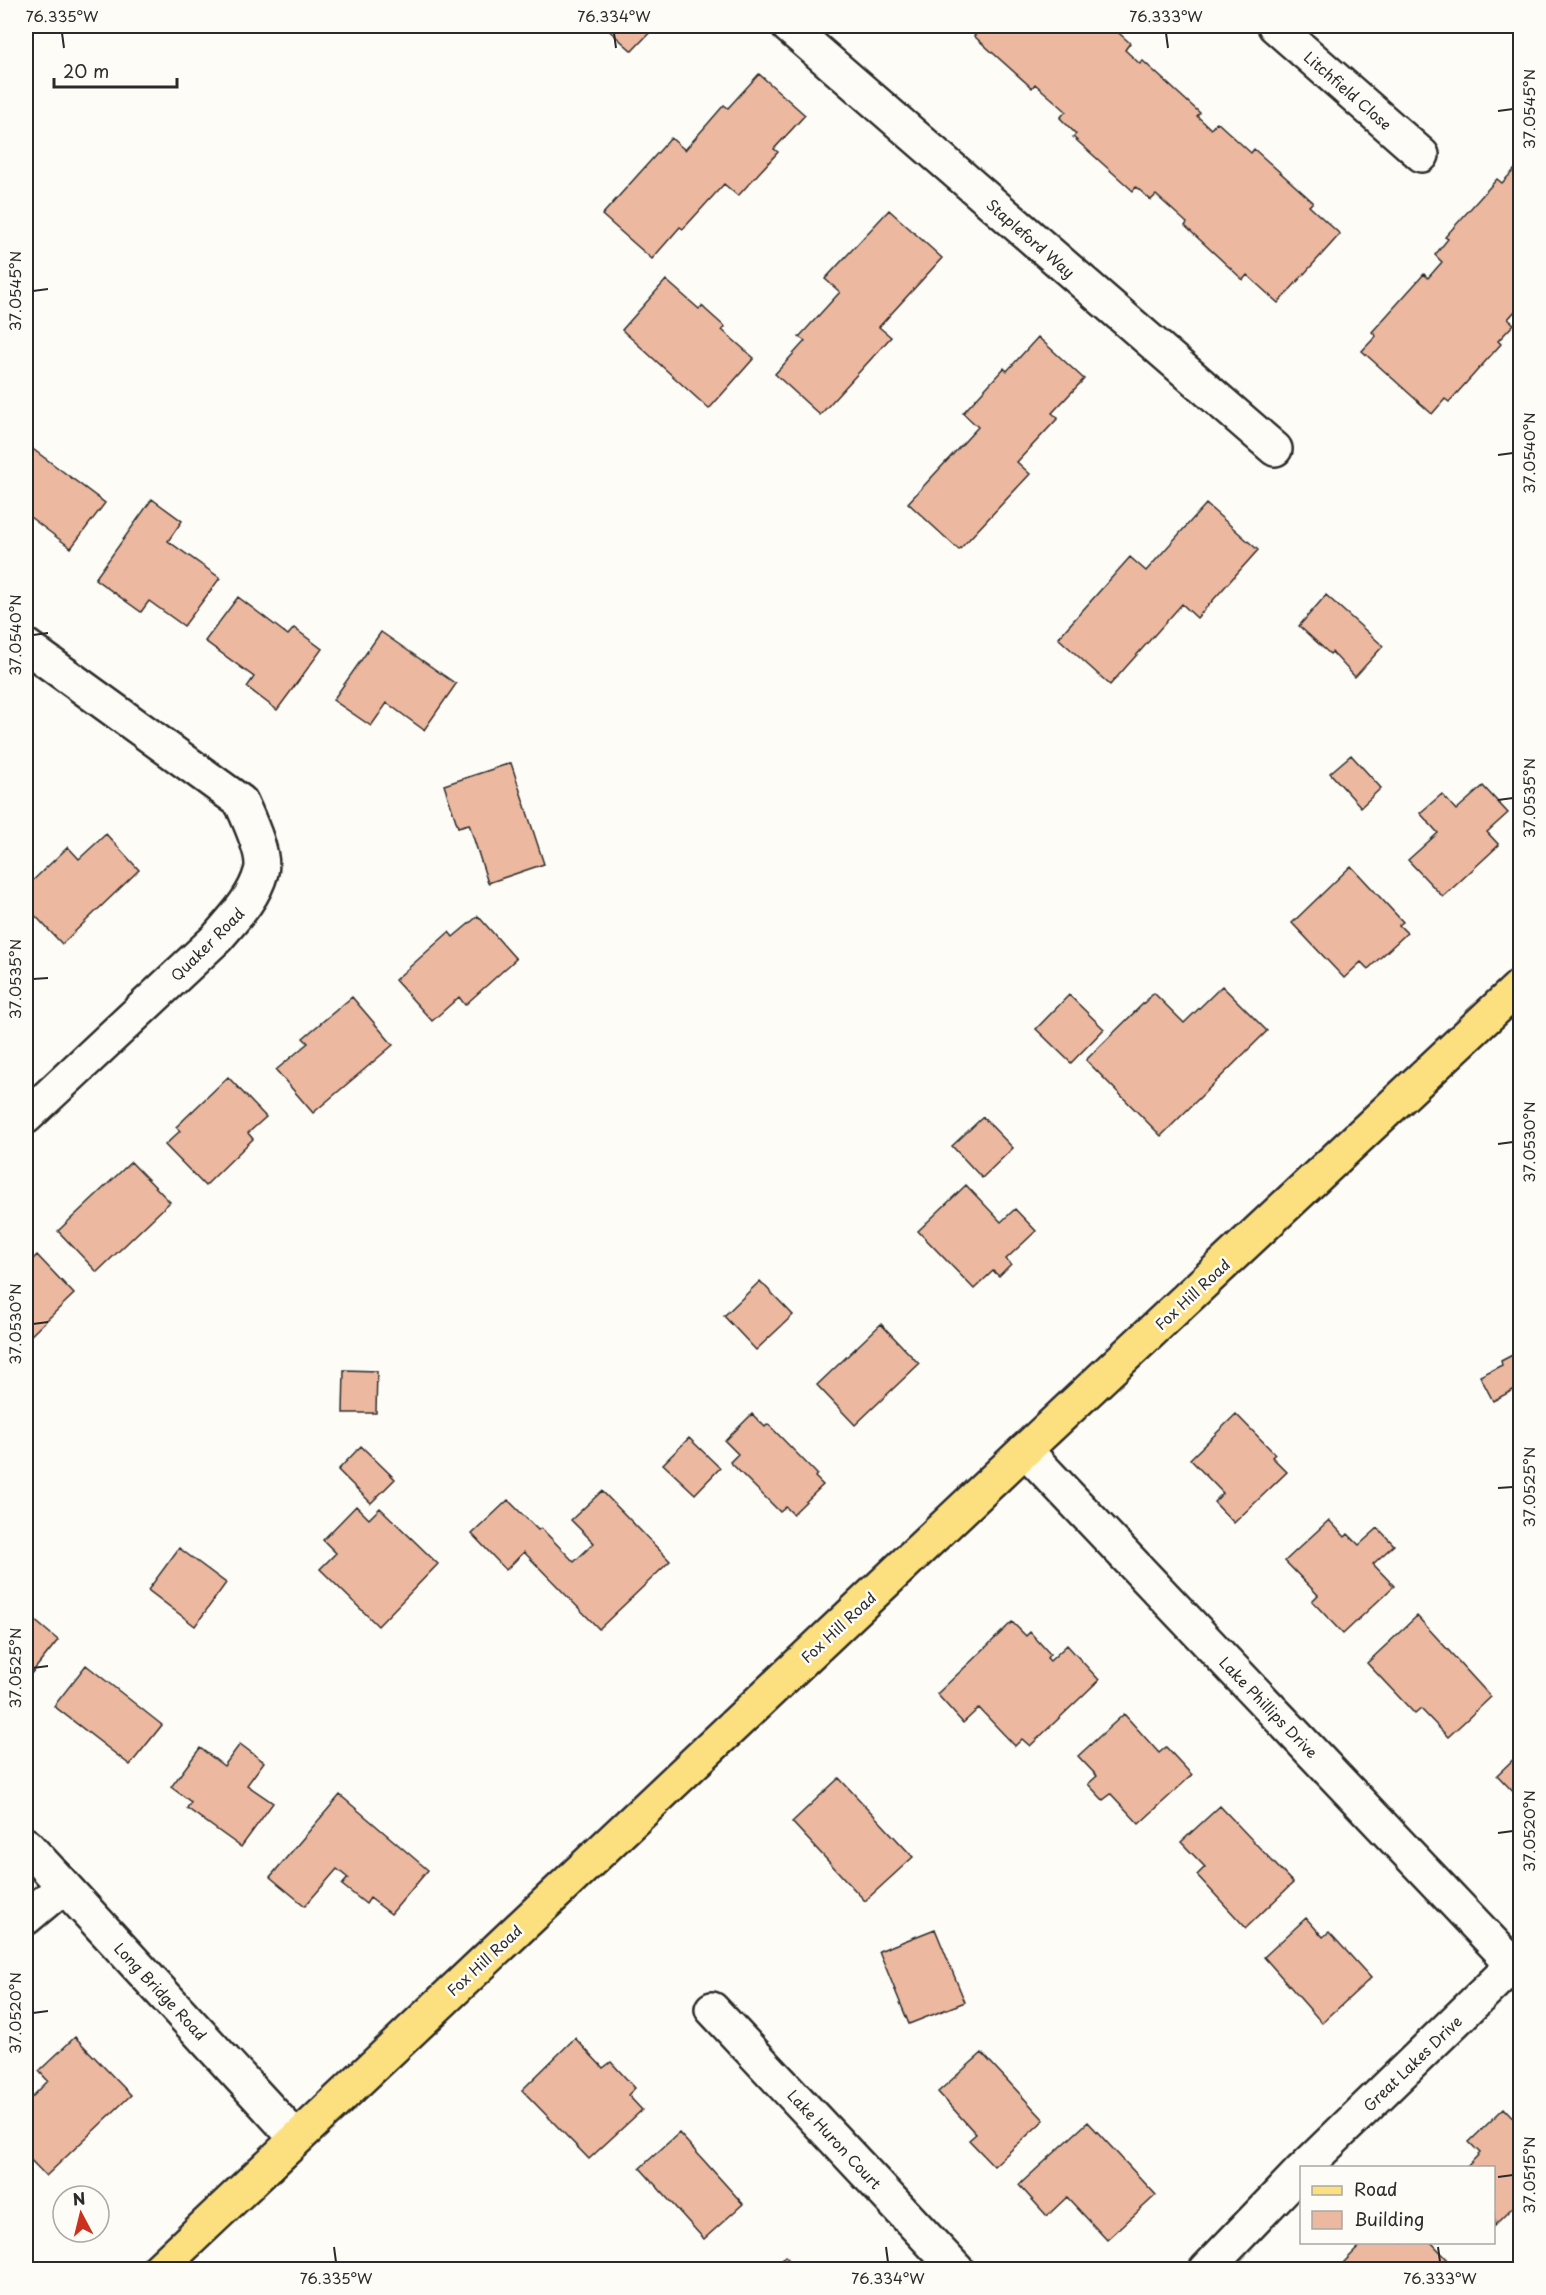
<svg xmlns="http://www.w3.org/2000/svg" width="1546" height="2295" font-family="'Playpen Sans',sans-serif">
<rect width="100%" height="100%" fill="#fdfcf7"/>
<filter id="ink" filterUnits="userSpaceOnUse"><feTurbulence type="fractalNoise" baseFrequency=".0167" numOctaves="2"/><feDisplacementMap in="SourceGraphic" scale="12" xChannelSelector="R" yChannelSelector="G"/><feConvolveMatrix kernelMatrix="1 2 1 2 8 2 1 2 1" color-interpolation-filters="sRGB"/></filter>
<g filter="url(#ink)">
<!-- building -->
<path fill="#ecb89f" stroke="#2b2b2b" stroke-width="1.5" d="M604 26H656L632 51Z
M971 26H1111L1130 43 1125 50 1140 64 1143 61 1200 113 1197 116 1211 129 1217 122 1251 153 1254 149 1313 202 1309 206 1340 234 1278 303 1247 275 1243 280 1185 226 1187 223 1156 195 1151 200 1136 187 1133 191 1073 137 1076 134 1060 118 1066 111 1035 84 1032 88 974 36 978 32Z
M759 74 805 115 774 149 778 152 738 196 724 184 683 229 680 227 652 259 602 215 671 138 685 150 724 105 728 108Z
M1515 169 1520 174V309L1518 311 1516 310 1508 319 1514 324 1498 341 1501 344 1449 402 1445 399 1432 414 1362 351 1376 336 1372 332 1424 274 1428 278 1442 262 1435 255 1448 239 1445 237 1497 179 1502 183Z
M889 210 942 258 879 327 891 337 820 415 775 374 805 341 799 337 840 292 825 279Z
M666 280 699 309 702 306 706 310 725 327 722 330 754 358 709 409 622 330Z
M1038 337 1084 379 1052 413 1058 418 1017 462 1030 474 959 550 908 503 978 427 963 413 1004 368 1007 371Z
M26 444 105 503 71 548 26 514Z
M152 499 182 521 168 541 220 578 184 626 149 601 141 612 95 579Z
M1206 504 1258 550 1197 618 1182 604 1110 685 1058 638 1130 557 1146 571Z
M1326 595 1383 646 1355 677 1332 652 1330 654 1299 626Z
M238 597 288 635 294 628 322 649 277 710 247 687 254 677 205 641Z
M381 632 456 684 424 730 387 703 371 726 333 700Z
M1351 755 1381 788 1361 807 1330 773Z
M511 763 544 864 488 883 469 824 458 827 444 785Z
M1483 786 1508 813 1487 832 1499 845 1443 897 1408 860 1438 833 1420 813 1442 794 1456 810Z
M106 834 139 870 62 944 26 906V887L68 847 79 859Z
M1351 866 1403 922 1399 925 1407 933 1368 969 1361 962 1344 978 1292 923Z
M478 916 516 959 465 1005 459 997 432 1021 395 980 449 932 453 937Z
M1222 986 1267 1031 1161 1136 1086 1060 1154 993 1184 1023Z
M1069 995 1104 1029 1071 1063 1036 1029Z
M352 997 393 1045 313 1113 276 1070 308 1043 303 1038Z
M228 1077 266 1117 248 1133 253 1139 205 1186 165 1145 180 1131 176 1127Z
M983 1117 1013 1148 982 1178 952 1146Z
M131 1162 170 1202 97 1272 58 1231Z
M966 1185 1001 1222 1015 1209 1036 1231 1006 1259 1011 1264 999 1276 993 1271 974 1289 918 1231Z
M37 1255 74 1294 26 1340V1266Z
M760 1281 793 1315 756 1350 724 1316Z
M881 1324 919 1364 855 1425 817 1385Z
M1520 1351V1399L1515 1389 1493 1401 1480 1376 1502 1365 1501 1361Z
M344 1370 377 1371 376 1413H343Z
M752 1414 765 1427 768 1424 817 1474 815 1477 823 1485 793 1514 786 1507 780 1512 730 1462 738 1454 725 1441Z
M1236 1414 1275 1454 1272 1457 1287 1472 1234 1523 1214 1502 1223 1493 1190 1459Z
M689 1438 720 1468 695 1494 663 1464Z
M361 1446 395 1479 371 1503 338 1470Z
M602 1491 670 1561 599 1629 524 1552 506 1570 472 1534 508 1500 538 1530 541 1528 574 1562 594 1543 571 1520Z
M356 1506 369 1519 380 1508 438 1564 378 1626 320 1569 336 1553 323 1540Z
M1329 1520 1345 1537 1348 1534 1359 1545 1378 1528 1394 1545 1373 1564 1394 1586 1343 1634 1312 1601 1318 1595 1285 1561Z
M179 1548 226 1583 195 1626 148 1590Z
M26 1613 58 1640 26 1680Z
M1417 1616 1491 1697 1448 1737 1421 1709 1415 1714 1367 1663Z
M1012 1622 1026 1636 1030 1632 1050 1654 1047 1658 1050 1661 1067 1645 1099 1680 1030 1746 1022 1739 1015 1746 979 1708 963 1723 937 1694Z
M86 1665 162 1725 130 1765 54 1706Z
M1124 1714 1159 1753 1166 1747 1192 1775 1139 1824 1111 1794 1103 1800 1088 1784 1097 1776 1078 1756Z
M240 1744 264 1762 247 1785 273 1803 241 1847 187 1808 191 1802 171 1787 200 1748 224 1766Z
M1520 1753V1799L1497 1775Z
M839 1778 913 1857 865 1901 792 1822Z
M340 1795 428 1870 391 1914 370 1898 366 1904 342 1885 348 1878 337 1869 305 1906 270 1877Z
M1220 1806 1293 1883 1246 1928 1197 1875 1205 1867 1181 1842Z
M1306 1918 1323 1937 1329 1932 1371 1978 1322 2023 1264 1957Z
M935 1929 965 2002 909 2024 879 1951Z
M75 2037 131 2095 46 2176 26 2155V2103L48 2081 39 2071Z
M575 2038 603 2068 611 2062 635 2088 628 2095 642 2110 589 2159 522 2090Z
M982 2053 1044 2120 994 2166 969 2140 976 2134 938 2092Z
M1504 2108 1520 2125V2200L1494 2226V2168H1466L1480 2153 1469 2142Z
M1088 2122 1156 2195 1107 2240 1067 2197 1047 2216 1019 2185Z
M679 2133 743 2204 704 2239 640 2168Z
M1364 2242H1431L1448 2260 1439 2270H1342L1339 2267Z
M785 2256 798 2270H771Z"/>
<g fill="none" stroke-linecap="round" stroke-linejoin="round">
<!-- minor casing -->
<g stroke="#2b2b2b" stroke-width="38">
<path id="minor" d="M788 26 1275 449
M1275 26 1422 155
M26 646 241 802C248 818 266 855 261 872 254 898 234 918 217 938L26 1117
M1025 1450 1514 1965
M26 1845 296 2138
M26 1918 64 1886
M712 2009 957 2270
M1304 2168 1520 1958
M1206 2270 1302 2170"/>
</g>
<!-- major casing -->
<g stroke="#2b2b2b" stroke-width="38">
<path id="major" d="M158 2270 1025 1450 1520 986"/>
</g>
<!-- minor -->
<use href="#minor" stroke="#fdfcf7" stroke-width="33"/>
<!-- major -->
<use href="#major" stroke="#fce080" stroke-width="33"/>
</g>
</g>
<!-- ticks -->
<path fill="none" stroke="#2b2b2b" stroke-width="2" d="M62 33 64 48M614 33 616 48M1166 33 1168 48M1498 111 1513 109M33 291 48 289M1498 455 1513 453M33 635 48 633M1498 800 1513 798M33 979 48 978M1498 1144 1513 1142M33 1324 48 1322M1498 1488 1513 1487M33 1668 48 1666M1498 1833 1513 1831M33 2013 48 2011M1498 2177 1513 2175M334 2247 336 2262M886 2247 888 2262M1438 2247 1440 2262"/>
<g text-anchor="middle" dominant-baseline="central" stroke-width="5" stroke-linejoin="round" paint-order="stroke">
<!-- street labels -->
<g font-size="15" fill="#2b2b2b" stroke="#fdfcf7">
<text transform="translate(1348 90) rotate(41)">Litchfield Close</text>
<text transform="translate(1031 238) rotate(41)">Stapleford Way</text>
<text transform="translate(207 944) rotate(-45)">Quaker Road</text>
<text transform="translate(1192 1294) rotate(-43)">Fox Hill Road</text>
<text transform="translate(838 1627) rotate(-43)">Fox Hill Road</text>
<text transform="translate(1269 1707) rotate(46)">Lake Phillips Drive</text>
<text transform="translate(484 1960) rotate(-43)">Fox Hill Road</text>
<text transform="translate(161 1991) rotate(47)">Long Bridge Road</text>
<text transform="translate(1412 2063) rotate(-44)">Great Lakes Drive</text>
<text transform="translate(835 2139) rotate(47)">Lake Huron Court</text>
</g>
</g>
<!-- margin -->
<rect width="1546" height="2295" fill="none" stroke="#fdfcf7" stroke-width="66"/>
<!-- legend -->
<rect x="1300" y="2166" width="195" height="78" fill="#fdfcf7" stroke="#a9a8a5" stroke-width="1.5"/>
<rect x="1312" y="2186" width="30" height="9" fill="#fce080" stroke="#a9a8a5" stroke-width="1.5"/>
<text x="1354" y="2196" font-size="18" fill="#2b2b2b">Road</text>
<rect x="1312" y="2211" width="30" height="18" fill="#ecb89f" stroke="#a9a8a5" stroke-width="1.5"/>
<text x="1354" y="2226" font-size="18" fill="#2b2b2b">Building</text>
<!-- north arrow -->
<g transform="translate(81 2214) rotate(353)"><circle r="28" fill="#fdfcf7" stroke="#a9a8a5" stroke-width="1.5"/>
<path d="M0-4.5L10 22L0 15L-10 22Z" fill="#c8321e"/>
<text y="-9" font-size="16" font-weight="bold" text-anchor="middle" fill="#2b2b2b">N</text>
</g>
<!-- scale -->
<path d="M54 78v9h123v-9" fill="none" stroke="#2b2b2b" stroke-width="3"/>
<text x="63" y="78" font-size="18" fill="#2b2b2b" stroke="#fdfcf7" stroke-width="4.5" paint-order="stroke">20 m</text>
<rect x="33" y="33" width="1480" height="2229" fill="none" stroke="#2b2b2b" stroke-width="2"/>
<g font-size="15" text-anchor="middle" fill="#2b2b2b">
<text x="62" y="22">76.335°W</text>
<text x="614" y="22">76.334°W</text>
<text x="1166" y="22">76.333°W</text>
<text transform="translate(1530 109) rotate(-90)" y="5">37.0545°N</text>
<text transform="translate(16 291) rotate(-90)" y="5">37.0545°N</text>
<text transform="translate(1530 453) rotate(-90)" y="5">37.0540°N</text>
<text transform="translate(16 635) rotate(-90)" y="5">37.0540°N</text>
<text transform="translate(1530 798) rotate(-90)" y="5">37.0535°N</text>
<text transform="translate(16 979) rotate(-90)" y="5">37.0535°N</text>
<text transform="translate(1530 1142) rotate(-90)" y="5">37.0530°N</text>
<text transform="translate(16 1324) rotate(-90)" y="5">37.0530°N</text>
<text transform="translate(1530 1487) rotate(-90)" y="5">37.0525°N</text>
<text transform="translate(16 1668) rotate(-90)" y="5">37.0525°N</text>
<text transform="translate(1530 1831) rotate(-90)" y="5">37.0520°N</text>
<text transform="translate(16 2013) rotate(-90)" y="5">37.0520°N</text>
<text transform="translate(1530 2175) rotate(-90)" y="5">37.0515°N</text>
<text x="336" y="2284">76.335°W</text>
<text x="888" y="2284">76.334°W</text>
<text x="1440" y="2284">76.333°W</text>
</g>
</svg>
